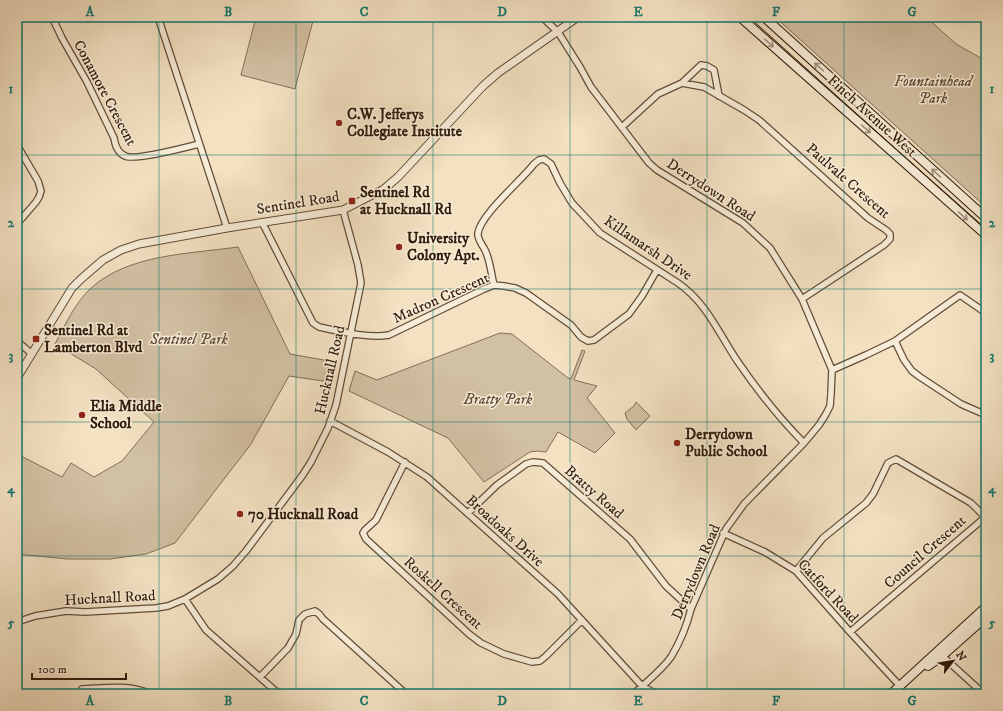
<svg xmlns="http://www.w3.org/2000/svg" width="1003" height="711" font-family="'IM FELL DW Pica',serif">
<rect width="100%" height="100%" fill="#f3e1c2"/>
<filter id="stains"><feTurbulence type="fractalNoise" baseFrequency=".005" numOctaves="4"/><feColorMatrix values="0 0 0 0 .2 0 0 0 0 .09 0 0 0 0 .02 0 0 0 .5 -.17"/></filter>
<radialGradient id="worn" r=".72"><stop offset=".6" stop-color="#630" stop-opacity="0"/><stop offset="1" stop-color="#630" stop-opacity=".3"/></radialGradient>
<!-- green -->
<path fill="#d2c0a3" stroke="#826e57" d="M256 17H314L295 89 241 75Z
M775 17H926L956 44 986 61V207Z
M238 247 290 354 335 362 330 382 289 376 251 444 175 543 146 554 110 559H67L17 554V454L62 477 71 463 94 477 122 461 154 422 96 369 55 344C65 325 75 303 91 288 129 254 189 254 238 247Z
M500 333 512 334 568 378 571 379 582 350 585 351 574 380 597 386 587 398 615 433 595 453 558 432 546 452 537 451 530 452 484 482 448 438 349 391 355 371 377 380Z
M636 402 650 416 636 430 627 419 625 413 634 406Z"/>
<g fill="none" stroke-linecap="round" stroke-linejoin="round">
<!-- minor casing -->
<g stroke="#624d39" stroke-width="8">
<path id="minor" d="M52 17 62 38 87 82 114 138C115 145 118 153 125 156 134 161 187 147 199 144
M158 17 227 228
M542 17 558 32 580 67 591 87 649 163 657 170 743 223 770 248 802 299 832 370 831 394 830 406 826 414 819 425 804 443 744 504 726 529 691 609C687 625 680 642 671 657 661 671 646 682 634 694
M682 83 704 87 744 110 759 120 868 218 886 230 890 234V239L884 245 802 299
M622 127 658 94 682 83 701 65 707 66 714 70 719 96
M17 145 38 181 41 191 39 197 36 202 17 224
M262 222 313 323 319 327C338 331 370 339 389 335L484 289 494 285 504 286 515 288 526 293 571 325 581 337 588 341 594 340 629 314 642 296 657 270
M494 285C491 273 490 260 485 250 482 244 477 239 478 233 481 214 521 181 534 164L539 160 544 159 551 164 560 183 572 203 600 233 678 283C707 303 719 334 738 362 758 391 780 419 804 443
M17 341 32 354
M895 341 904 360 912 371 920 377 961 404 986 415
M832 370 866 355 895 341 960 295 986 313
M330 421 388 452 427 477 558 594 642 686 656 694
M405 462 376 520 365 530 363 533 366 539 469 634 481 643 504 654 532 662 540 661 546 656 582 620
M468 513 497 485 526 464 533 462 543 463 630 539 666 586 691 609
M723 533 765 552 796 571 850 632 900 686
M796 571 823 538 866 503 873 494 888 463 896 459 971 503 983 515 982 520 850 632
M185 599 206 630 279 694
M17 622 35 616 66 611 85 612 156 608 168 606 185 599 218 579 233 566 246 551 302 476 311 462 328 428 336 405 361 283 358 265 343 210
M940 654 984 694
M260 677 288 648 296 634 299 620 305 614 315 611 319 614 323 619 406 694
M79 694 82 689C105 688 129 684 151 694"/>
</g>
<!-- tertiary casing -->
<g stroke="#624d39" stroke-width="9">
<path id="tertiary" d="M17 378 72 288 81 279 103 260 121 250 139 244 227 228 343 210 384 189 398 177 483 86 498 73 578 17"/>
</g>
<!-- secondary casing -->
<g stroke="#311c0b" stroke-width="10">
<path id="secondary" d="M740 17 986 235
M764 17 986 218
M928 666 942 656 986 617
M891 694 986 607"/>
</g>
<!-- minor -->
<use href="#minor" stroke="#f7ecd7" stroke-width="5.5"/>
<!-- tertiary -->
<use href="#tertiary" stroke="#f7ecd7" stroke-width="7"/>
<!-- secondary -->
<use href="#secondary" stroke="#f7ecd7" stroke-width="8"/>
<!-- tram -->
<path stroke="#311c0b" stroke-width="1" d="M749 17 986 230"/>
</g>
<!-- one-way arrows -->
<defs><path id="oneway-shaft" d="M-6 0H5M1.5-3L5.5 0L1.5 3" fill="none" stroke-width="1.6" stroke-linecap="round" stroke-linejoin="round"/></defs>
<g stroke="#9e8e7b">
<use href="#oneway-shaft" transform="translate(769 43) rotate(42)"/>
<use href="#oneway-shaft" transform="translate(819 67) rotate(-138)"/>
<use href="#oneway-shaft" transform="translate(866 129) rotate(42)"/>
<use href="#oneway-shaft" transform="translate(936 173) rotate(-138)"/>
<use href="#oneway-shaft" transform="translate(963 216) rotate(42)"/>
</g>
<!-- grid -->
<path fill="none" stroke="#0f766e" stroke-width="1" stroke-opacity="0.55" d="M159 17V694M296 17V694M433 17V694M570 17V694M707 17V694M844 17V694M17 155H986M17 289H986M17 422H986M17 556H986"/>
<!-- markers -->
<g fill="#8f2418" stroke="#f7ecd7" stroke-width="1.5">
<circle cx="339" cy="123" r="4"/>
<rect x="348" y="197" width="8" height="8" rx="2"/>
<circle cx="399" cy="247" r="4"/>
<rect x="32" y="335" width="8" height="8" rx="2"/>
<circle cx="82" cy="415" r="4"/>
<circle cx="677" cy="443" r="4"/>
<circle cx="240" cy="514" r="4"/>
</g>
<g text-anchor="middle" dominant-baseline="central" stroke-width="3" stroke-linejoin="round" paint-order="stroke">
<!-- park labels -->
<g font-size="15" font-style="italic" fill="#614d39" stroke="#f7ecd7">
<text x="933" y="81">Fountainhead<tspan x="933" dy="17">Park</tspan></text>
<text x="189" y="339">Sentinel Park</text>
<text x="498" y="399">Bratty Park</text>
</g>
<!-- street labels -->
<g font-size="15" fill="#311c0b" stroke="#f7ecd7">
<text transform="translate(105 93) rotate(62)">Conamore Crescent</text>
<text transform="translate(872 116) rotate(42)">Finch Avenue West</text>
<text transform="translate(848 181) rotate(41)">Paulvale Crescent</text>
<text transform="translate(711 190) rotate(33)">Derrydown Road</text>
<text transform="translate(298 203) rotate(-9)">Sentinel Road</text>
<text transform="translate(648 248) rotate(34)">Killamarsh Drive</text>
<text transform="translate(441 298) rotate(-24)">Madron Crescent</text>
<text transform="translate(330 370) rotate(-77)">Hucknall Road</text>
<text transform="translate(594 492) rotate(41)">Bratty Road</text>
<text transform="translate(505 531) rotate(42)">Broadoaks Drive</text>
<text transform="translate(925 552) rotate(-41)">Council Crescent</text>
<text transform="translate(696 572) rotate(-67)">Derrydown Road</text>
<text transform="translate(828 591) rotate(47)">Catford Road</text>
<text transform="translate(443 593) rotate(42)">Roskell Crescent</text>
<text transform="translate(110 598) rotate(-3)">Hucknall Road</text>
</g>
<!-- poi labels -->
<g font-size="15" font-weight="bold" fill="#311c0b" stroke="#f7ecd7" text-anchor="start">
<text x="347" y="114">C.W. Jefferys<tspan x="347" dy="17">Collegiate Institute</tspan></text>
<text x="360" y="192">Sentinel Rd<tspan x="360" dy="17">at Hucknall Rd</tspan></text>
<text x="407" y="238">University<tspan x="407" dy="17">Colony Apt.</tspan></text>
<text x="44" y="330">Sentinel Rd at<tspan x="44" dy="17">Lamberton Blvd</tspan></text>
<text x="90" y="406">Elia Middle<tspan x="90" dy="17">School</tspan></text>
<text x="685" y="434">Derrydown<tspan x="685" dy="17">Public School</tspan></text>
<text x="248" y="514">70 Hucknall Road</text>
</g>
</g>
<!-- margin -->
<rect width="1003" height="711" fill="none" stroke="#f3e1c2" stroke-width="44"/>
<!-- north arrow -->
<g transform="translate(953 661) rotate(59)" stroke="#f7ecd7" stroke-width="3" paint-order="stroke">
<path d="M0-3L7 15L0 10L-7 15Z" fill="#311c0b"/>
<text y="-6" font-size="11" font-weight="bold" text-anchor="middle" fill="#311c0b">N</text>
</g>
<!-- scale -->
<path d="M32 673v6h94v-6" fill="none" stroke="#311c0b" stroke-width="2"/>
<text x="38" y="673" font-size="12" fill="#311c0b" stroke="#f7ecd7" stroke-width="3" paint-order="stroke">100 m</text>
<rect x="22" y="22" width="959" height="667" fill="none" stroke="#0f766e" stroke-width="1.5"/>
<g font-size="13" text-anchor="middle" font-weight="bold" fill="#0f766e">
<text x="90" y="16">A</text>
<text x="228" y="16">B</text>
<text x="364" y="16">C</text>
<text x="502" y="16">D</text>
<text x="638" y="16">E</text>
<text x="776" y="16">F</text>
<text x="912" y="16">G</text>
<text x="11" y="93">1</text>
<text x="992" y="93">1</text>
<text x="11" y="227">2</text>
<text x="992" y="227">2</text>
<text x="11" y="360">3</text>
<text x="992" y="360">3</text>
<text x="11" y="493">4</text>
<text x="992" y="493">4</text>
<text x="11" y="627">5</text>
<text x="992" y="627">5</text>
<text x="90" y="705">A</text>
<text x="228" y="705">B</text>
<text x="364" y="705">C</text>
<text x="502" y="705">D</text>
<text x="638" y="705">E</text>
<text x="776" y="705">F</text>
<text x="912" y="705">G</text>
</g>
<rect width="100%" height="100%" filter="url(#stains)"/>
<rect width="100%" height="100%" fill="url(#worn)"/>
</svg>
